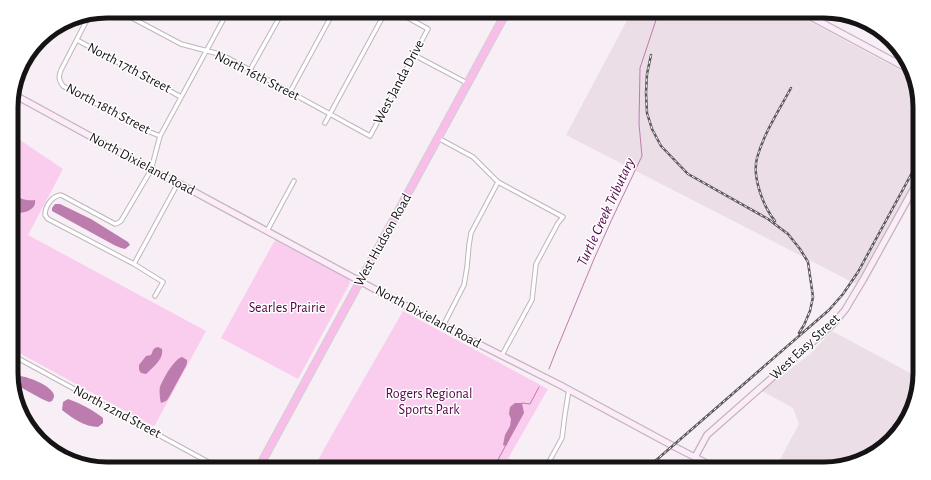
<svg xmlns="http://www.w3.org/2000/svg" width="931" height="480" font-family="'Alegreya Sans',sans-serif">
<rect width="100%" height="100%" fill="#f7eff5"/>
<!-- built -->
<path fill="#ebdee7" d="M632 11H790L913 77 919 95V171L856 284 566 135Z
M832 331 912 374 910 379 918 384 910 416 877 453 830 469H775L799 424 793 408 762 391 810 354Z"/>
<!-- green -->
<path fill="#faccee" d="M11 134 63 169 28 235 206 331 155 425 153 426 12 349Z
M275 240 349 279 350 283 298 379 221 338Z
M403 311 548 389 502 469H313C342 416 373 364 403 311Z"/>
<!-- water -->
<path fill="#bc7dae" d="M11 185 15 187C15 190 15 192 16 194 19 200 30 201 35 200 37 211 20 215 11 212Z
M55 204H60L91 219 128 242 130 245 125 249 121 248 114 245 52 211V208Z
M158 347 162 349C164 359 153 367 146 374L141 373 139 370V365L146 356 151 355C153 352 152 348 158 347Z
M182 357 187 360V363L186 366 168 399 166 401 161 403C160 400 159 390 160 387 163 379 174 359 182 357Z
M20 376C29 377 52 386 54 395 54 397 54 398 52 401L49 402 42 399 22 388 18 384V380Z
M68 399C80 403 93 410 103 418V423L98 427C85 427 72 418 62 410L63 402Z
M515 403H522L524 413 506 446 503 445 505 435 510 426 511 419 509 414 510 407Z"/>
<g fill="none" stroke-linecap="round" stroke-linejoin="round">
<!-- stream -->
<path stroke="#bc7dae" stroke-width="1" d="M549 369 556 351 594 259 612 219 642 156 639 124 640 68 659 11
M522 403 530 404 539 387
M493 469 506 445"/>
<!-- street casing -->
<g stroke="#bdb6bb" stroke-width="5.5">
<path id="street" d="M119 11 181 44 219 54 226 57 370 136 428 29 396 11
M492 11 503 17
M90 14 61 70C58 77 59 80 63 86L150 132 160 136
M77 40 181 97
M414 55 467 83
M250 70 283 11
M290 92 334 11
M325 123 386 11
M438 138 473 157 498 182 563 217 558 223 536 264 532 300 502 355
M267 231 294 181
M134 264 178 183
M155 296 163 282 134 264 48 219 45 215C45 206 52 196 61 195L115 224 118 223 121 221 151 170 160 136 228 11
M443 326 464 285 467 267 469 245 471 233 498 182
M12 355 221 469
M509 462 523 469
M545 469 562 438 565 414 569 389"/>
</g>
<!-- secondary casing -->
<g stroke="#bdb6bb" stroke-width="8">
<path id="secondary" d="M800 11 910 70
M13 94 163 176 178 183 443 326 560 385 673 446 718 469
M695 457 707 435 833 324 845 310 863 280 919 179"/>
</g>
<!-- highway casing -->
<g stroke="#d0d0d0" stroke-width="9">
<path id="highway" d="M258 469 507 11"/>
</g>
<!-- street -->
<use href="#street" stroke="#fff" stroke-width="3.5"/>
<!-- secondary -->
<use href="#secondary" stroke="#fdebf9" stroke-width="5.5"/>
<!-- highway -->
<use href="#highway" stroke="#f9bdea" stroke-width="7"/>
<!-- rail casing -->
<g stroke="#5d585c" stroke-width="2.5">
<path id="rail" d="M651 55 647 74 646 93 647 113 652 129 661 146 688 174 768 219 788 234 800 249 808 262 813 297 810 311 804 325 799 333
M775 221C763 206 752 177 757 158 764 133 779 110 791 88
M646 469 829 310 843 294 858 272 919 160"/>
</g>
<!-- rail -->
<use href="#rail" stroke="#fff" stroke-width="1" stroke-dasharray="3" stroke-linecap="butt"/>
</g>
<g text-anchor="middle" dominant-baseline="central" stroke-width="3" stroke-linejoin="round" paint-order="stroke">
<!-- street labels -->
<g font-size="14" fill="#161315" stroke="#fff">
<text transform="translate(129 68) rotate(28)">North 17th Street</text>
<text transform="translate(257 76) rotate(27)">North 16th Street</text>
<text transform="translate(399 82) rotate(-62)">West Janda Drive</text>
<text transform="translate(108 109) rotate(28)">North 18th Street</text>
<text transform="translate(142 164) rotate(28)">North Dixieland Road</text>
<text transform="translate(383 240) rotate(-61)">West Hudson Road</text>
<text transform="translate(428 317) rotate(28)">North Dixieland Road</text>
<text transform="translate(805 347) rotate(-43)">West Easy Street</text>
<text transform="translate(117 412) rotate(28)">North 22nd Street</text>
</g>
<!-- park labels -->
<g font-size="14" fill="#530348" stroke="#fff">
<text x="287" y="308">Searles Prairie</text>
<text x="429" y="394">Rogers Regional<tspan x="429" dy="16">Sports Park</tspan></text>
</g>
<!-- water labels -->
<g font-size="15" font-style="italic" fill="#55064a" stroke="#fff">
<text transform="translate(606 212) rotate(-65)">Turtle Creek Tributary</text>
</g>
</g>
<!-- crop -->
<path d="M0 0H931V480H0ZM107 18H824A89 89 0 0 1 913 107V373A89 89 0 0 1 824 462H107A89 89 0 0 1 18 373V107A89 89 0 0 1 107 18Z" fill="#fff" fill-rule="evenodd"/>
<path fill="none" stroke="#161315" stroke-width="5" d="M107 18H824A89 89 0 0 1 913 107V373A89 89 0 0 1 824 462H107A89 89 0 0 1 18 373V107A89 89 0 0 1 107 18Z"/>
</svg>
